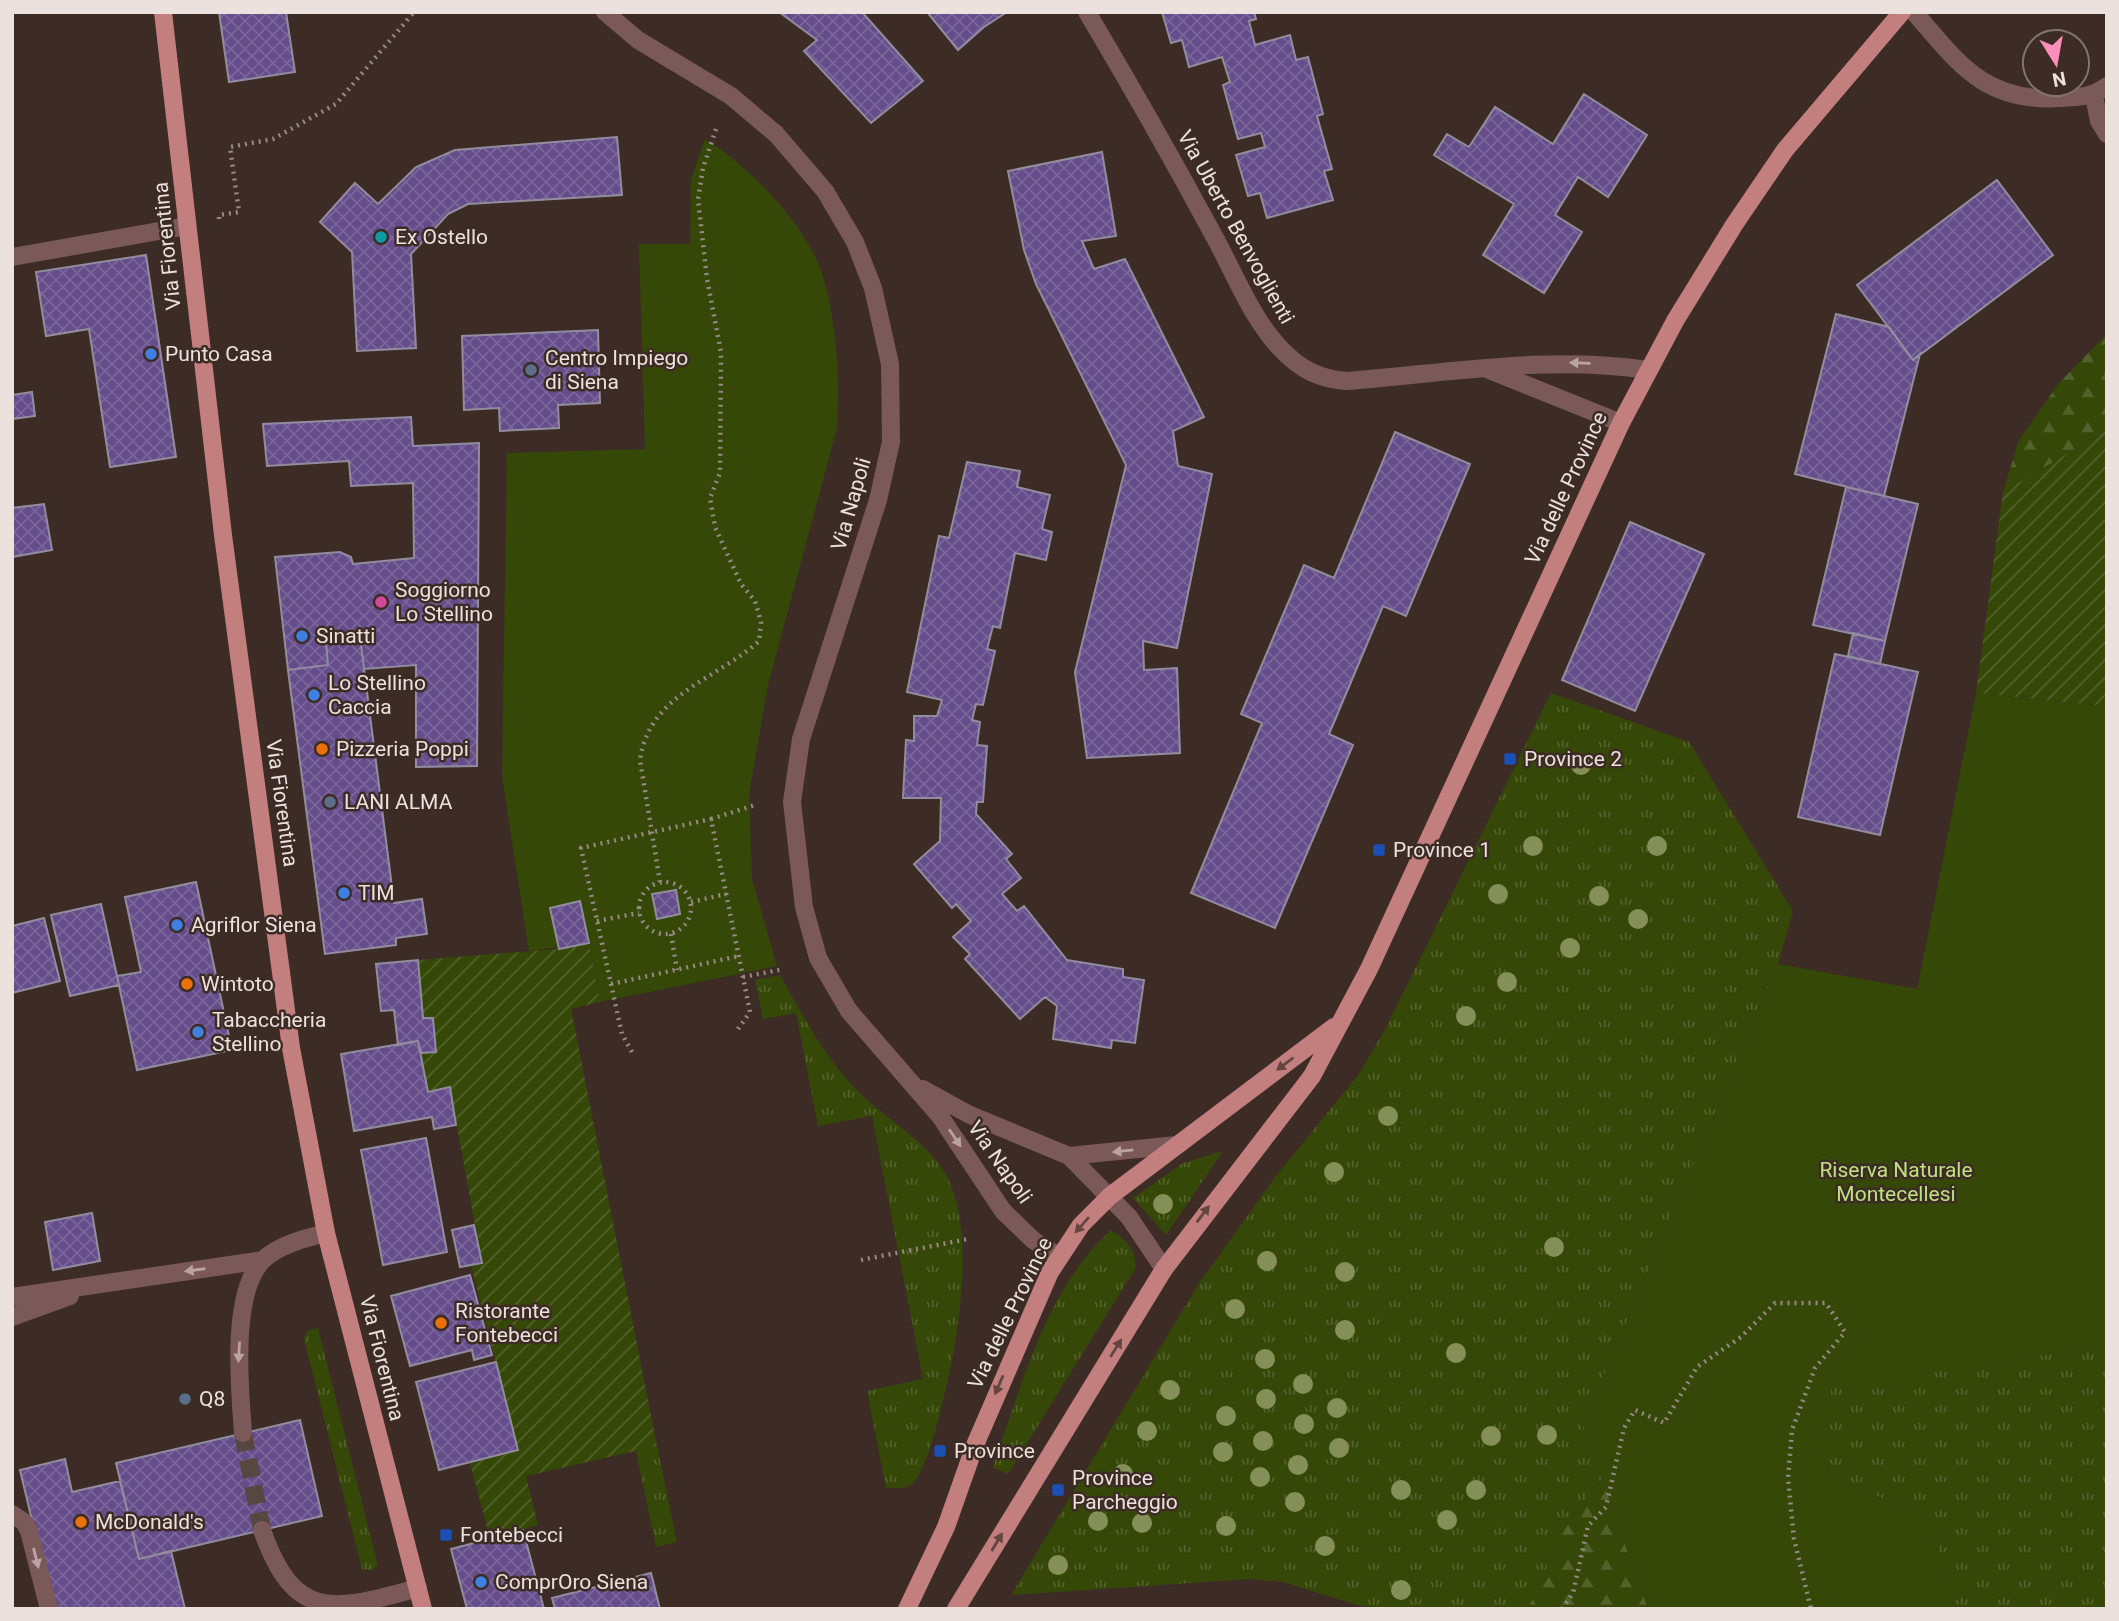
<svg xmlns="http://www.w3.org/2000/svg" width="2119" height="1621" font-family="Roboto,sans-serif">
<defs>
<pattern id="grass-tufts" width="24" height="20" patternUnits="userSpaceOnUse" patternTransform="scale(1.75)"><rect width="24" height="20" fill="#364808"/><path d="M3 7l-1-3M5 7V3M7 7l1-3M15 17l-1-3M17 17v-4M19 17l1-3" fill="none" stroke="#53622b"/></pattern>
<pattern id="forest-firs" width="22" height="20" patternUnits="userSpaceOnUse" patternTransform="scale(1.75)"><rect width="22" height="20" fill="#364808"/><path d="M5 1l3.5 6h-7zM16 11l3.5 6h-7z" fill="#53622b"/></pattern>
<pattern id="garden-furrows" width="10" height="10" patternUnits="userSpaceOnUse" patternTransform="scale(1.75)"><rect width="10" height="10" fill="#364808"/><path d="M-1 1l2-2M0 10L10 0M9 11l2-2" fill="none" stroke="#53622b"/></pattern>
<pattern id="building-cross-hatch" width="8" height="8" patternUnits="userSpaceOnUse" patternTransform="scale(1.75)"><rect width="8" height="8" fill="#644d8a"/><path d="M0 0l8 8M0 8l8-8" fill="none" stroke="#7a669a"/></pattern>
</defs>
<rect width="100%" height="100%" fill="#3c2c25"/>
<!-- grass -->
<path fill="url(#grass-tufts)" d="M1551 693 1689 742 1793 911 1778 964 1583 1425 1602 1478 1566 1525 1528 1609H1382L1357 1605 1283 1582 1250 1579 1011 1595 1198 1285 1276 1176 1359 1074 1386 1028Z
M780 975C804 1017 827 1063 864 1097 891 1123 929 1142 947 1177 978 1234 956 1355 939 1416 935 1432 923 1481 907 1487 901 1489 892 1487 886 1488L867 1391 923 1379 872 1116 818 1126 796 1013 763 1019 755 980Z
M1223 1151 1166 1235 1133 1198 1183 1163Z
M1111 1230C1126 1240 1137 1250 1135 1269L1008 1474 993 1467C1022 1385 1045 1290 1111 1230Z
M318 1328 378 1566 371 1570 362 1569 304 1339 307 1331Z
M2107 1345V1609H1954L1931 1521 1826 1473 1831 1387Z
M657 1446 677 1542 656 1547 636 1451Z"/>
<!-- forest -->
<path fill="url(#forest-firs)" d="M2107 334V430L2003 492 2019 440 2059 383Z
M1602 1478 1648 1609H1528L1566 1525Z"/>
<!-- park -->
<path fill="#364808" d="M705 139C752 169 808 225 824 280 837 327 840 379 837 428L768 685 749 794 752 879 777 966 600 1002 589 943 529 951 502 776 507 453 645 449 639 244H690L691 179Z
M1976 693 2095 705 2107 710V1345L1831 1388 1826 1473 1931 1521 1954 1609H1648L1583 1425 1778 964 1917 989Z"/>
<!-- garden -->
<path fill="url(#garden-furrows)" d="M2107 430V710L2095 705 1976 693 2003 492Z
M589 943 600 1002 571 1009 657 1446 526 1476 538 1525 490 1538 470 1463 518 1450 471 1265 482 1263 450 1088 428 1092 421 1053 435 1052 423 1018 418 960 559 949Z"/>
<!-- building -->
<path fill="url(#building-cross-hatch)" stroke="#928d9e" stroke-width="2" d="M219 12H286L295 72 229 82Z
M779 12H862L923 81 871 123 804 51 817 40Z
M927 12H1007L984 27 958 50Z
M1162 12H1254L1256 19 1249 21 1255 45 1290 35 1296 60 1308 57 1323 114 1317 116 1332 169 1324 171 1333 200 1267 218 1260 193 1248 196 1236 155 1265 147 1261 133 1238 139 1223 85 1230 82 1222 57 1189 67 1182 40 1171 43Z
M1584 94 1647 135 1608 197 1578 177 1555 215 1582 232 1544 293 1483 255 1514 204 1434 155 1447 134 1469 147 1495 107 1553 144Z
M617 137 622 195 468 204 448 214 411 254 416 348 357 351 352 252 320 222 355 183 378 204 416 167 455 150Z
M1102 152 1116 236 1082 241 1094 269 1125 259 1204 417 1173 431 1178 466 1212 474 1177 648 1143 641 1144 670 1177 668 1180 753 1087 758 1075 672 1126 465 1036 284 1024 250 1008 171Z
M1997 180 2053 255 1913 360 1857 285Z
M146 255 176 457 110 467 89 329 46 336 36 272Z
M1836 314 1889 327 1913 360 1920 354 1884 496 1795 474Z
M598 330 600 403 558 405 559 428 500 431 499 408 464 410 462 336Z
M32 392 35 416 12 419V395Z
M411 417 413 446 479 443 477 766 416 767V665L364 669 360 637 326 642 328 665 288 670 275 557 340 552 351 557 353 564 414 558 413 483 351 486 349 461 267 466 263 424Z
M1395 432 1470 464 1406 616 1383 606 1329 734 1353 745 1275 928 1191 893 1262 723 1241 714 1304 565 1334 578Z
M967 462 1020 471 1017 487 1050 495 1042 529 1052 532 1046 560 1015 553 1000 628 993 626 987 649 995 651 983 705 976 704 972 720 980 722 977 745 987 746 983 802H977L976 814 1012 854 1006 859 1021 878 1002 894 1017 911 1024 906 1067 960 1123 969V977L1144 980 1135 1043 1112 1040 1111 1048 1053 1039 1057 1006 1045 997 1020 1019 965 959 970 954 953 937 971 921 956 904 952 908 914 864 940 841 941 798H903L906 740 914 741V716H937L942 700 907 692 939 536 949 538Z
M1846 487 1918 504 1885 641 1813 625Z
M44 504 52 550 12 557V508Z
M1630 522 1704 554 1635 711 1562 680Z
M1853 633 1885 641 1880 664 1848 656Z
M360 637 394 903 422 899 427 934 396 938V945L325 954 288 670 328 665 326 642Z
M1835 654 1918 672 1880 835 1798 817Z
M196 882 232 1050 137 1070 117 976 141 972 125 897Z
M676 890 680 914 657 919 652 894Z
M580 901 589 943 559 949 550 908Z
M101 904 119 985 70 996 51 915Z
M44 918 60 981 12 993V926Z
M418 960 423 1018H433L436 1052 421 1053 418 1041 398 1045 394 1010 381 1011 376 964Z
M418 1041 428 1092 450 1087 456 1125 434 1129 432 1117 354 1131 341 1054Z
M426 1138 447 1252 383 1265 361 1150Z
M92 1213 100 1261 53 1270 45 1222Z
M474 1225 482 1263 460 1267 452 1230Z
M470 1275 492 1355 474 1360 472 1350 410 1366 391 1296Z
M496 1362 518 1450 439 1470 416 1382Z
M300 1420 322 1516 139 1559 116 1463Z
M65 1459 72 1492 120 1481 139 1559 171 1551 185 1609H53L20 1470Z
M523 1530 544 1609H467L451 1549Z
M651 1573 660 1609H555L552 1598Z"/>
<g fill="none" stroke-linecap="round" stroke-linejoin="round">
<!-- minor-tunnel -->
<path stroke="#564740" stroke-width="18" stroke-dasharray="18 9" stroke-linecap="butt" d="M243 1433 262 1530"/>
<!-- path -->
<path stroke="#978983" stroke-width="4.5" stroke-dasharray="2 5" stroke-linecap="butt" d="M219 219V215L239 212 230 147 273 139 336 104 414 12
M711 819 755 805
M639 908a26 26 0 1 1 52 0a26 26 0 1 1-52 0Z
M660 882 640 760C649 694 716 680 759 641L761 622 755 601 741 584 715 527 710 498 720 473 721 352 707 279 698 199 703 168 716 129
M691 902 726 894
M597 921 639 913
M671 934 677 970
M743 977 784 969
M611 984 739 956
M632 1052 622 1034 581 848 711 819 750 1012 738 1029
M861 1260 968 1239
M1562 1609 1573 1593 1588 1526 1606 1507 1624 1428 1635 1410 1664 1423 1697 1367 1741 1337 1775 1303H1826L1845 1332 1815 1368 1792 1430 1788 1478 1794 1539 1811 1609"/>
<!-- minor -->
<path stroke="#7b5958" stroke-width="18" d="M605 12 638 40 731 96 776 134 825 191 855 242 873 288 890 364 891 442 878 500 801 739 792 802 804 907 818 958 849 1011 940 1116 1003 1211 1033 1240 1058 1256
M1087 12C1131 86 1173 160 1214 236 1234 272 1252 320 1282 350 1301 370 1320 379 1347 381 1448 373 1547 355 1648 370
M1914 12C1959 64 1985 103 2061 98 2080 97 2092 97 2107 86
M2094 96 2099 121 2107 134
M12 257 187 226
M1489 370 1621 423
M923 1089 968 1114 1069 1156 1129 1217 1164 1269
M1069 1156 1177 1145
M12 1297 263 1260
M12 1317 70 1296
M243 1433C240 1391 230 1293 263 1260 278 1245 306 1238 326 1233
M12 1514 24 1522 29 1531 49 1609
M262 1530C294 1621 332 1612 418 1588"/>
<!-- major -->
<path stroke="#c37f7e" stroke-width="18" d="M163 12 223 535 291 1048 326 1233 423 1609
M907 1609 946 1527 975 1445 1050 1272 1081 1225 1110 1196 1334 1027
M956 1609 1164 1269 1312 1076 1369 969 1621 423 1675 321 1734 225 1785 150 1902 12"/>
</g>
<!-- trees -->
<g fill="#849057">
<circle cx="1581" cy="765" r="10"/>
<circle cx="1533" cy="846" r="10"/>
<circle cx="1657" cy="846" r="10"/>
<circle cx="1498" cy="894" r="10"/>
<circle cx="1599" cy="896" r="10"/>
<circle cx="1638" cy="919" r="10"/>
<circle cx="1570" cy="948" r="10"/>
<circle cx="1507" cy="982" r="10"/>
<circle cx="1466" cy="1016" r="10"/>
<circle cx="1388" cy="1116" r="10"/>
<circle cx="1334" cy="1172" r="10"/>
<circle cx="1163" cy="1204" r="10"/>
<circle cx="1554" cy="1247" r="10"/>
<circle cx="1267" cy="1261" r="10"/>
<circle cx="1345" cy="1272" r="10"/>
<circle cx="1235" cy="1309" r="10"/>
<circle cx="1345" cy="1330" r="10"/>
<circle cx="1456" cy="1353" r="10"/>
<circle cx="1265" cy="1359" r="10"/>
<circle cx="1303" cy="1384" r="10"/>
<circle cx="1170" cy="1390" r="10"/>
<circle cx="1266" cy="1399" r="10"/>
<circle cx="1337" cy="1408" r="10"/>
<circle cx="1226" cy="1416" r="10"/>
<circle cx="1304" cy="1424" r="10"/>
<circle cx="1147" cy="1431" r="10"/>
<circle cx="1547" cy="1435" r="10"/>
<circle cx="1491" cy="1436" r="10"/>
<circle cx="1263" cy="1441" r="10"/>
<circle cx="1339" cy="1448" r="10"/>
<circle cx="1223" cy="1452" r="10"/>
<circle cx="1298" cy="1465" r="10"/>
<circle cx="1123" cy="1474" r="10"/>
<circle cx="1260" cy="1477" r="10"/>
<circle cx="1401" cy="1490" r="10"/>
<circle cx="1476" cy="1490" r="10"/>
<circle cx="1295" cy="1502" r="10"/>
<circle cx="1447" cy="1520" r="10"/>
<circle cx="1098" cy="1521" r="10"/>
<circle cx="1142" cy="1523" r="10"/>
<circle cx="1226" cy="1526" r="10"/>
<circle cx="1325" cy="1546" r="10"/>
<circle cx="1058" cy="1565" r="10"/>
<circle cx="1401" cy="1590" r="10"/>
</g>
<!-- one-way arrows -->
<defs><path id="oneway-solid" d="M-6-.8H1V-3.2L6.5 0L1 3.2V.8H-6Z" transform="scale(1.75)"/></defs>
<g fill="#b9a4a1">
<use href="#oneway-solid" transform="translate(1580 363) rotate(-178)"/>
<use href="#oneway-solid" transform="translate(955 1138) rotate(56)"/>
<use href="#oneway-solid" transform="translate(1123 1151) rotate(174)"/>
<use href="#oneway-solid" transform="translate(195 1270) rotate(172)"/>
<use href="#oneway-solid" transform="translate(239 1352) rotate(93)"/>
<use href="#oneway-solid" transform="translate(36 1558) rotate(76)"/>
</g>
<g fill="#644540">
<use href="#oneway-solid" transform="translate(1285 1064) rotate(143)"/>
<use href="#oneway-solid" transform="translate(1203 1214) rotate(-53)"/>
<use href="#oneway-solid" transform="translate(1082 1225) rotate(131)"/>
<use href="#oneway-solid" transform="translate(1116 1348) rotate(-58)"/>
<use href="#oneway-solid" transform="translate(999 1385) rotate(113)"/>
<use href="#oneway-solid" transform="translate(997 1542) rotate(-59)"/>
</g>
<!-- markers -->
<circle fill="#0f9aa8" stroke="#3c2c25" stroke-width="2.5" cx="381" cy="237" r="7"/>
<g fill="#3f7fe0" stroke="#3c2c25" stroke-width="2.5">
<circle cx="151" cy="354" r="7"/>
<circle cx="302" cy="636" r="7"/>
<circle cx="314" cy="695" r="7"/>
<circle cx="344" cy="893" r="7"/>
<circle cx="177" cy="925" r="7"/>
<circle cx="198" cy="1032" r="7"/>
<circle cx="481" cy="1582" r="7"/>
</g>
<g fill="#5c6f8a" stroke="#3c2c25" stroke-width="2.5">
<circle cx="531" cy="370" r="7"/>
<circle cx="330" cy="802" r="7"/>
<circle cx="185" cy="1399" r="7"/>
</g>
<circle fill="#d1479c" stroke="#3c2c25" stroke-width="2.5" cx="381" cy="602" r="7"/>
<g fill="#e8710a" stroke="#3c2c25" stroke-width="2.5">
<circle cx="322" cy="749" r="7"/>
<circle cx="187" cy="984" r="7"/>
<circle cx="441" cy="1323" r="7"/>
<circle cx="81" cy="1522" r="7"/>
</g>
<g fill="#1a4fb4" stroke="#3c2c25" stroke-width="2.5">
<rect x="1503" y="752" width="14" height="14" rx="3.5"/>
<rect x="1372" y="843" width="14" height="14" rx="3.5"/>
<rect x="933" y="1444" width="14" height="14" rx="3.5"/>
<rect x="1051" y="1483" width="14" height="14" rx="3.5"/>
<rect x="439" y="1528" width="14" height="14" rx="3.5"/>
</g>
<g text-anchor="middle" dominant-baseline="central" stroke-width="5" stroke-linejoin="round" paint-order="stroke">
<!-- street labels -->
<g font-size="21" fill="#ece1dc" stroke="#3c2c25">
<text transform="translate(1236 227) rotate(61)">Via Uberto Benvoglienti</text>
<text transform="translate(167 246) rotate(-96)">Via Fiorentina</text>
<text transform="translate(1566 488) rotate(-65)">Via delle Province</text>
<text transform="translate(851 504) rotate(-74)">Via Napoli</text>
<text transform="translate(282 803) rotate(82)">Via Fiorentina</text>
<text transform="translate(1000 1162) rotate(55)">Via Napoli</text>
<text transform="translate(1010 1313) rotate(-64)">Via delle Province</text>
<text transform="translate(382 1358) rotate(76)">Via Fiorentina</text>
</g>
<!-- poi labels -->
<g font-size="21" fill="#ece1dc" stroke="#3c2c25" text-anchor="start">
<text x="395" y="237">Ex Ostello</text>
<text x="165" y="354">Punto Casa</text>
<text x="545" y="358">Centro Impiego<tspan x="545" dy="24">di Siena</tspan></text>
<text x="395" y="590">Soggiorno<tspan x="395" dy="24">Lo Stellino</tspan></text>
<text x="316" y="636">Sinatti</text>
<text x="328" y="683">Lo Stellino<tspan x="328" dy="24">Caccia</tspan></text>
<text x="336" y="749">Pizzeria Poppi</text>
<text x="1524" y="759">Province 2</text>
<text x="344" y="802">LANI ALMA</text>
<text x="1393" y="850">Province 1</text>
<text x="358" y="893">TIM</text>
<text x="191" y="925">Agriflor Siena</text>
<text x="201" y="984">Wintoto</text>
<text x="212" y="1020">Tabaccheria<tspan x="212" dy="24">Stellino</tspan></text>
<text x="455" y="1311">Ristorante<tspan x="455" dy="24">Fontebecci</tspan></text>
<text x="199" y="1399">Q8</text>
<text x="954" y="1451">Province</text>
<text x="1072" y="1478">Province<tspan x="1072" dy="24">Parcheggio</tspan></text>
<text x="95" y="1522">McDonald's</text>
<text x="460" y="1535">Fontebecci</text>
<text x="495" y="1582">ComprOro Siena</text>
</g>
<!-- park labels -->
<g font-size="21" fill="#bee180" stroke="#3c2c25">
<text x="1896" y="1170">Riserva Naturale<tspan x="1896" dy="24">Montecellesi</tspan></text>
</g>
</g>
<!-- border -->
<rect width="2119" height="1621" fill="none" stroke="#ece1dc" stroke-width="28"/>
<!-- north arrow -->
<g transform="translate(2056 63) rotate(169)"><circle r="33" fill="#3c2c25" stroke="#82746e" stroke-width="2"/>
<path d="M0-5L12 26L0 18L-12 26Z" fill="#fd8ebe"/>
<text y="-10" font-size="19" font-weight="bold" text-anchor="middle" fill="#ece1dc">N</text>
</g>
</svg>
